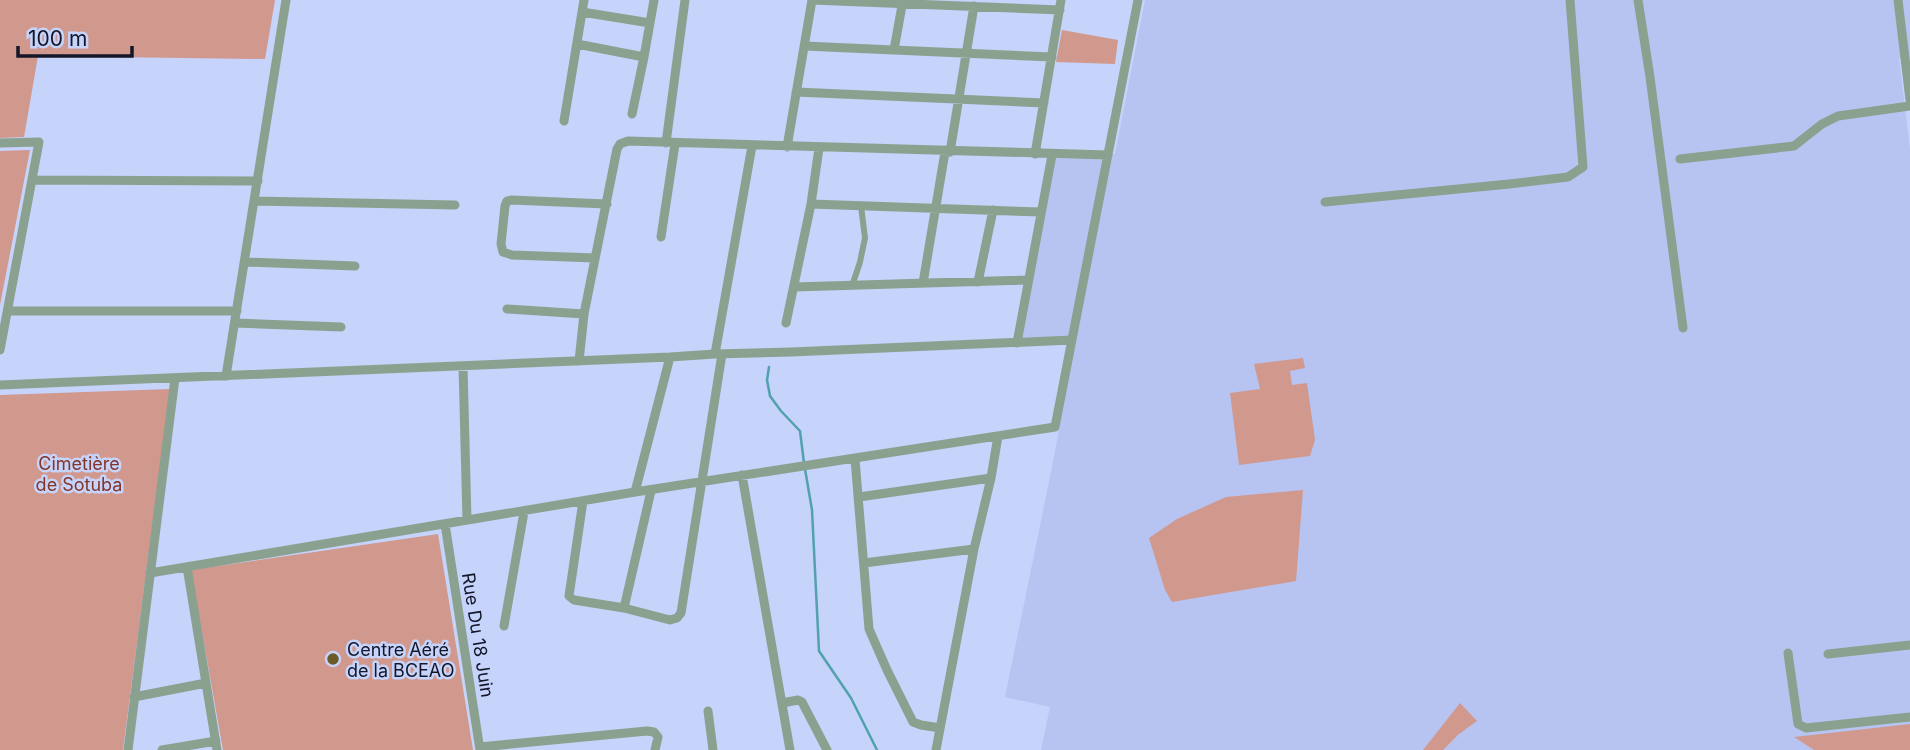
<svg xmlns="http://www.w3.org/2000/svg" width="1910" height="750" font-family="Inter,sans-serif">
<rect width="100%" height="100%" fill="#c6d3fb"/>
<!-- built -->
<path fill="#b7c4f1" d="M1145 0H1910V58H1899L1910 149V750H1041L1050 707 1005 697 1054 457 1075 341 1016 345 1053 152 1115 154Z"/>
<!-- green -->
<path fill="#d1988d" d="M0 0H275L265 59 38 56 24 137 0 138Z
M1062 30 1118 40 1115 64 1056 62Z
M30 150 0 305V151Z
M1303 358 1305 368 1290 371 1292 385 1307 383 1315 440 1310 456 1239 465 1230 393 1260 389 1254 364Z
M170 389 123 750H0V395Z
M1303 490 1296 581 1172 602 1165 590 1149 538 1177 519 1226 497Z
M438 534 473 750H223L191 570Z
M1460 703 1477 721 1459 734 1443 750H1423Z
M1910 724V750H1814L1794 737Z"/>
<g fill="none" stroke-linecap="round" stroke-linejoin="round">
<!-- stream -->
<path stroke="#51a1b0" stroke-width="2.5" d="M769 367 767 380 770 396 781 411 800 431 804 463
M805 469 812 510 819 651 851 698 877 750"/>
<!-- pedestrian -->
<path stroke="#8ba18f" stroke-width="6" d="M852 286 860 262 865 238 861 206"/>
<!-- minor -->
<path stroke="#8ba18f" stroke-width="9" d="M812 0 1060 10
M1638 0 1650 77 1683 328
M1898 0 1910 100
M582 12 650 23
M577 44 644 57
M804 46 1052 57
M894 50 903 0
M796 92 1044 103
M632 114 644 57 654 0
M564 121 584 0
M0 143 39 142 0 350
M666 143 685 0
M787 147 812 0
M950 152 974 6
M1035 154 1061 0
M1680 159 1794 146 1822 124 1838 116 1910 106
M32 180 258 181
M254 201 455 205
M1325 202 1509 184 1568 177 1583 167 1570 0
M811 204 1041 212
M661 237 675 144
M595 258 512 255 503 252 501 244 505 206 507 201 511 200 607 204
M245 262 355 266
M978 282 993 210
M923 283 945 152
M794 287 1028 280
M507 309 584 314
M8 311H237
M235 323 341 327
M786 323 811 204 819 148
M1017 343 1052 155
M715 354 752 146
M579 361 584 314 617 149 620 144 628 141 1108 155
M463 366 467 520
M226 376 286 0
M0 385 670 357 715 354 791 352 1072 340
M855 459 869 629 887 670 913 722 921 725 940 728
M742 475 790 750
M635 492 670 357
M859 497 991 478 998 436
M583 501 569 596 574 600 624 608 670 620 677 618 681 613 722 354
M445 524 480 750
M864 563 974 549 991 478
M187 567 217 750
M150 573 635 492 1055 427 1138 0
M624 608 651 491
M504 626 524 512
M1788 653 1798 724 1806 728 1910 717
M1828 654 1910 645
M134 697 206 683
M782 703 798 700 802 702 827 750
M708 711 713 750
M480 747 647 731 654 732 658 737 655 750
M128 750 175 378
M162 750 216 741
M936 750 974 549"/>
</g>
<!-- markers -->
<circle fill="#6b5b29" stroke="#c6d3fb" stroke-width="2.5" cx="333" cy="659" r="7"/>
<g text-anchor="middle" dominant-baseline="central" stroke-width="5" stroke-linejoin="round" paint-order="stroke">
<!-- park labels -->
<g font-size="18" fill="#833528" stroke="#c6d3fb">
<text x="79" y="463">Cimetière<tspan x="79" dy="21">de Sotuba</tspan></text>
</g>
<!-- street labels -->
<g font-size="18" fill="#131729" stroke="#c6d3fb">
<text transform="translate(478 635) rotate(81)">Rue Du 18 Juin</text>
</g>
<!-- poi labels -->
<g font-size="18" fill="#131729" stroke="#c6d3fb" text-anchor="start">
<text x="347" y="649">Centre Aéré<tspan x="347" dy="21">de la BCEAO</tspan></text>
</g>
</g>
<!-- scale -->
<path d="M18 46v10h114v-10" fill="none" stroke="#131729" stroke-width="3.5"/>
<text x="28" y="46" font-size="21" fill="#131729" stroke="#c6d3fb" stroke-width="5" paint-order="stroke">100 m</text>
</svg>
